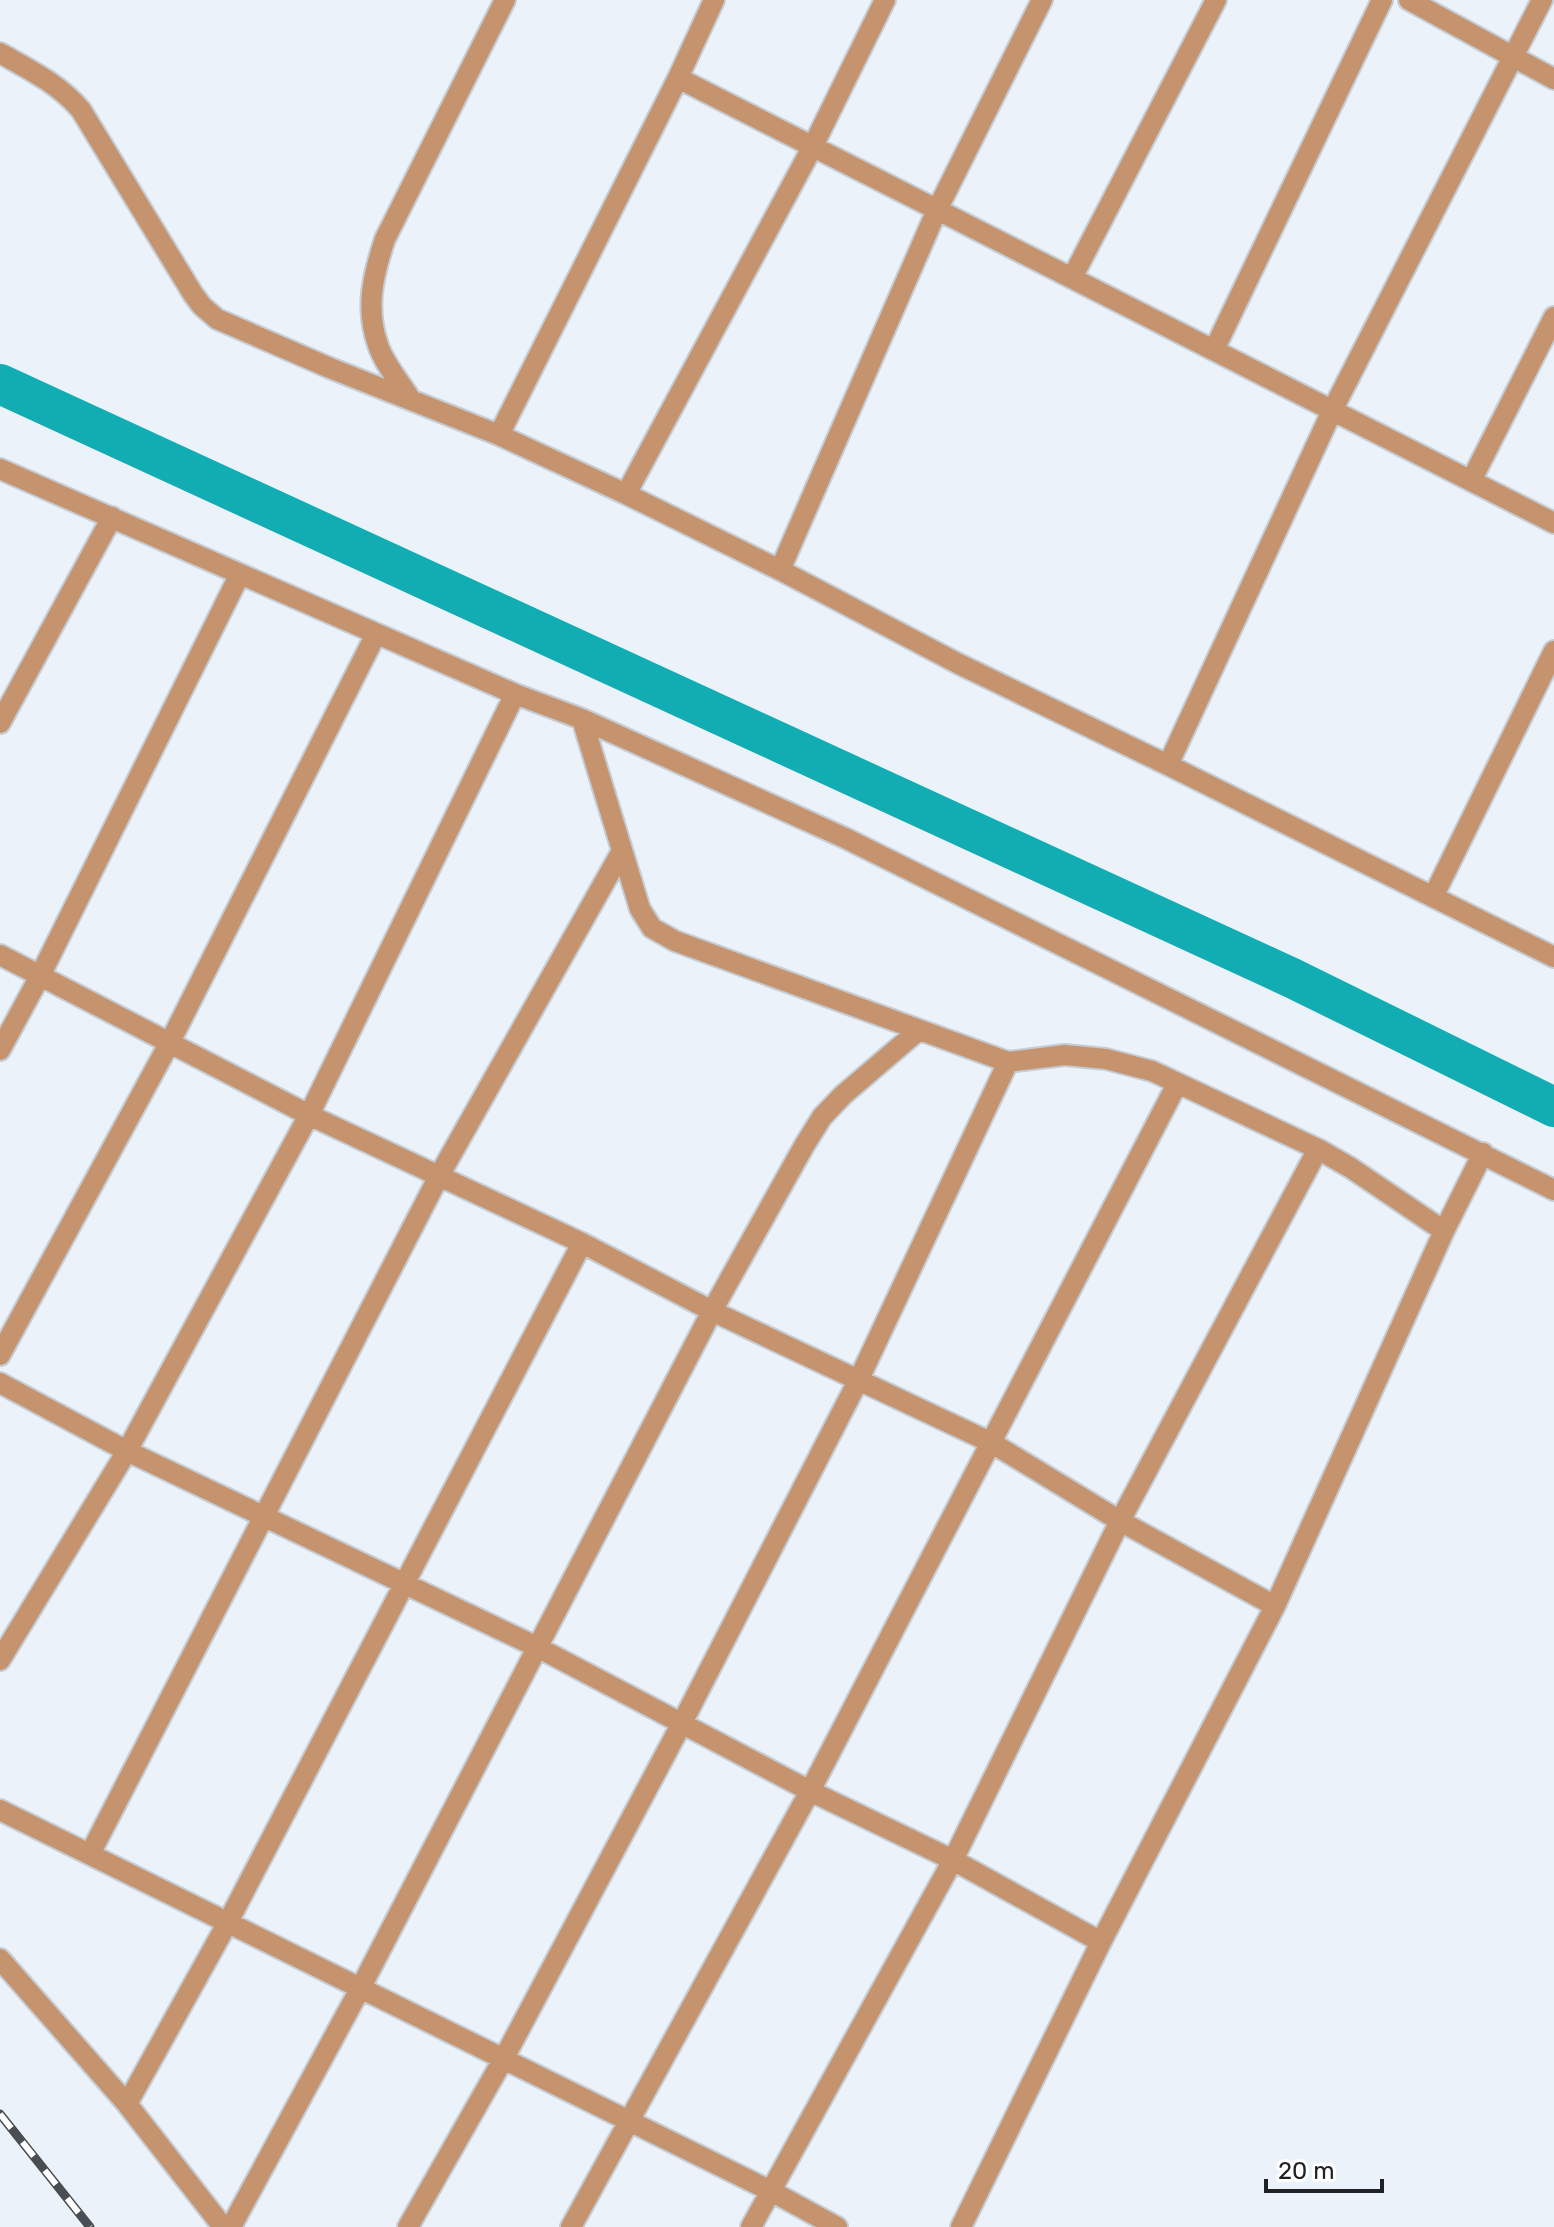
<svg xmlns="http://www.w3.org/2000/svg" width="1554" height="2227" font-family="Rubik,sans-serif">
<rect width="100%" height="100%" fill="#ebf2fa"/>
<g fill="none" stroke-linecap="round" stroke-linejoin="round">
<!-- canal -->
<path stroke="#12acb3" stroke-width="40" d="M0 384 1292 978 1554 1107"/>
<!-- minor casing -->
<g stroke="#c6ccd3" stroke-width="24">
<path id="minor" d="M1409 0 1554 79
M0 53C30 70 59 84 81 110L193 294 202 306 217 319 330 368 499 435 626 494 780 570 959 664 1168 765 1554 957
M678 78 1554 523
M1072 278 1216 0
M1214 350 1382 0
M411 400C401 383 384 364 378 345 365 308 373 275 385 239L505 0
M499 435 678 78 714 0
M0 469 515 694 582 719 845 838 1554 1190
M1471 481 1554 317
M626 494 813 146 885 0
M780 570 937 210 1042 0
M582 719 640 909 652 928 675 941 1008 1062 1065 1055 1106 1059 1152 1071 1318 1149 1351 1168 1444 1231
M0 723 112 517
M1168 765 1333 409 1542 0
M1433 897 1554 651
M0 955 309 1115 582 1243 712 1311 992 1443 1120 1521 1275 1606
M0 1050 40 976 240 574
M0 1355 170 1042 376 634
M0 1383 127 1451 537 1647 810 1791 953 1860 1101 1942
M0 1660 127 1451 309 1115 515 694
M0 1810 771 2191 837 2227
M90 1854 439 1176 622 851
M0 1959 127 2104 223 2227
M127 2104 228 1922 582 1243
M231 2227 360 1989 712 1311 804 1146 822 1117 843 1095 919 1030
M408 2227 504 2058 682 1723 859 1379 1008 1062
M571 2227 810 1791 1177 1084
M751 2227 953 1860 1120 1521 1318 1149
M961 2227 1101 1942 1275 1606 1444 1231 1483 1153"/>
</g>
<!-- minor -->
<use href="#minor" stroke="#c5946f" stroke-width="20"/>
<!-- rail casing -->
<g stroke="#4a4d51" stroke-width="9">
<path id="rail" d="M0 2114 90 2227"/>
</g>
<!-- rail -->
<use href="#rail" stroke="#fff" stroke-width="6" stroke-dasharray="18" stroke-linecap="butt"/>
</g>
<!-- scale -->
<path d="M1266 2179v12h116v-12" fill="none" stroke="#1f2124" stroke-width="4"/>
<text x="1278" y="2179" font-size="24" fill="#1f2124" stroke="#ffffff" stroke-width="6" paint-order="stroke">20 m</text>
</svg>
